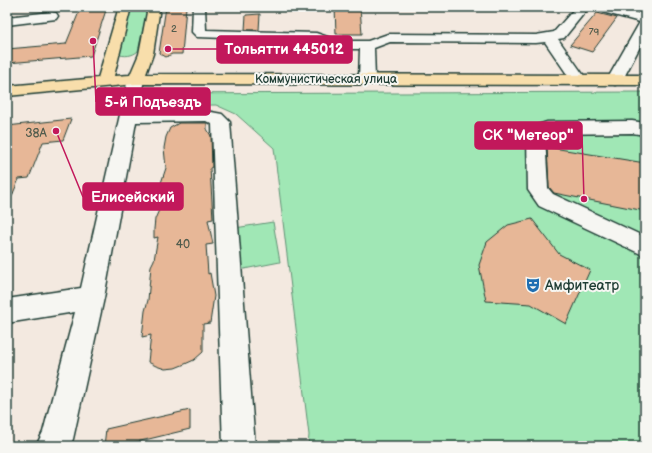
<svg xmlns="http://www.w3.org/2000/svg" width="652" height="453" font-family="'Balsamiq Sans',sans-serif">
<rect width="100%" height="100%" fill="#f3e9e0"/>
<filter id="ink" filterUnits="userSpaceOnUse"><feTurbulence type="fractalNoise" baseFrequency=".025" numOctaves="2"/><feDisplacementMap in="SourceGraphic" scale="8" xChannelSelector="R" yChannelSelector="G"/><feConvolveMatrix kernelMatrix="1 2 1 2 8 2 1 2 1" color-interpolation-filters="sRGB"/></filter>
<g filter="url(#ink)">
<!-- green -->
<path fill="#a0e7b5" stroke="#609274" d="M130 7H148L138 51C133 56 124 57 118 54Z
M645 92V446H308L309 435 274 148 236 114 216 105 139 106V104L149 94Z
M273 222 280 262 239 270 235 228Z"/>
<!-- building -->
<path fill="#e7b797" stroke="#1f3d34" d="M81 7H107L91 56 7 63V49L66 44Z
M166 7H186L182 54H172L166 57 159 53Z
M335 7H360L362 34H336Z
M597 13 617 18 592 52 570 45Z
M260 14 259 30H245L246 15Z
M71 119 63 140 43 142 29 178 19 179 7 208V126Z
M179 123H207V129L211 136 212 167 210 168 213 219 208 220 213 244 206 245 208 274 210 273 214 296 210 323 203 324V352L194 360 185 364 175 368 165 369 156 366 148 362 151 335 142 337 145 311 148 300 151 266 154 260 158 237 154 238V229L155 219 159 210 160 186 166 168 164 148 166 137 170 128Z
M547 147 645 163V211L554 193 549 187Z
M532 219 559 254 590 270 566 324 531 304 486 301 479 265 487 242 508 225Z
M190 410V429L120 446H104L106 429Z"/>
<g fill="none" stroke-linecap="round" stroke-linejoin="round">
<!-- minor casing -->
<g stroke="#1f3d34" stroke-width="3">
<path id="minor" d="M193 7H205L206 30 316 33 339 41H368L388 34 536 35 554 32 576 7H589L564 38 558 39 587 80 585 83 579 85 573 83 545 42 536 43 390 42 374 48 375 79 373 82 367 84 361 82 359 79 360 49H337L314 41 197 37 192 32Z
M593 7H614L645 15V37L621 83 615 85 609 83 607 80 640 22 595 10Z
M51 12 56 13 58 16 56 19 7 25V17Z
M136 74 142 76 144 79 138 111H206L222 114 230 122 255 446H223L212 124 206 121 136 122 104 298 73 439 70 446H36L43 432 75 312 7 323V299L81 288 128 79 130 76Z
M632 121 645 123V135L632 133 547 134 545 137 548 188 553 194 645 237V256L539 206 528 190 527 136 535 126 547 122Z"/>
</g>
<!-- major casing -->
<g stroke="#1f3d34" stroke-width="3">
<path id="major" d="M119 7H131L114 76 130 75 139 54 148 7H160L153 54 146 74 645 75V85L136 84 7 96V86L98 78Z"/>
</g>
<!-- minor -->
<use href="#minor" fill="#f6f6f2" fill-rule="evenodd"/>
<!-- major -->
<use href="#major" fill="#f8deab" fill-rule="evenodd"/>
</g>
</g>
<!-- icons -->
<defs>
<g id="theatre-bare" transform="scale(1.2)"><path d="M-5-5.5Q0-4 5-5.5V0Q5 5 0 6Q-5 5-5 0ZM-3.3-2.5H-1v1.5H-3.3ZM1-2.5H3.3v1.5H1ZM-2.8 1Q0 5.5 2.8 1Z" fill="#1f6fb2" stroke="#f6f6f2" stroke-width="2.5" paint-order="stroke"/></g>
</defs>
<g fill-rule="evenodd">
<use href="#theatre-bare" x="533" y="285"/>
</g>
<g text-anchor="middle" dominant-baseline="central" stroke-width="4" stroke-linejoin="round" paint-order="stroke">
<!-- far-number labels -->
<g font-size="10" fill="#515c4d">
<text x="174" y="29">2</text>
<text x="594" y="32">79</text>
</g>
<!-- far-street labels -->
<g font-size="12" fill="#1f3d34" stroke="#f6f6f2">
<text x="326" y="79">Коммунистическая улица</text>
</g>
<!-- number labels -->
<g font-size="12" fill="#515c4d">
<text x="36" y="133">38А</text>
<text x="183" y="244">40</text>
</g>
<!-- poi labels -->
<g font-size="14" fill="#1f3d34" stroke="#f6f6f2" text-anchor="start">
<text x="545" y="285">Амфитеатр</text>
</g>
</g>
<!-- callouts -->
<path fill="none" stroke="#c2185b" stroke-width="1.5" d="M168 49L217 49M93 41L96 102M584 199L582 135M56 131L83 197"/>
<g fill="#c2185b" stroke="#f6f6f2" stroke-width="1.5">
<circle cx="168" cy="49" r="4"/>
<circle cx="93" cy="41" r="4"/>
<circle cx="584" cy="199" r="4"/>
<circle cx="56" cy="131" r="4"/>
</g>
<g fill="#c2185b" stroke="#c2185b" stroke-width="1.5">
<rect x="217" y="36" width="135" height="27" rx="4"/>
<rect x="96" y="88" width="114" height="27" rx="4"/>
<rect x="475" y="122" width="107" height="27" rx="4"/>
<rect x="83" y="183" width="100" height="27" rx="4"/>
</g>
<g font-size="15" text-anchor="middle" font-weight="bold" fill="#fff">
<text x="284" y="54">Тольятти 445012</text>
<text x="153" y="107">5-й Подъездъ</text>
<text x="528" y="140">СК "Метеор"</text>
<text x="133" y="202">Елисейский</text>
</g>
<!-- margin -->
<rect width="652" height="453" fill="none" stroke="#f6f6f2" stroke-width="24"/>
<rect x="12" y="12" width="628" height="429" fill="none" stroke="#1f3d34" stroke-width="1.5" filter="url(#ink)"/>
</svg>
